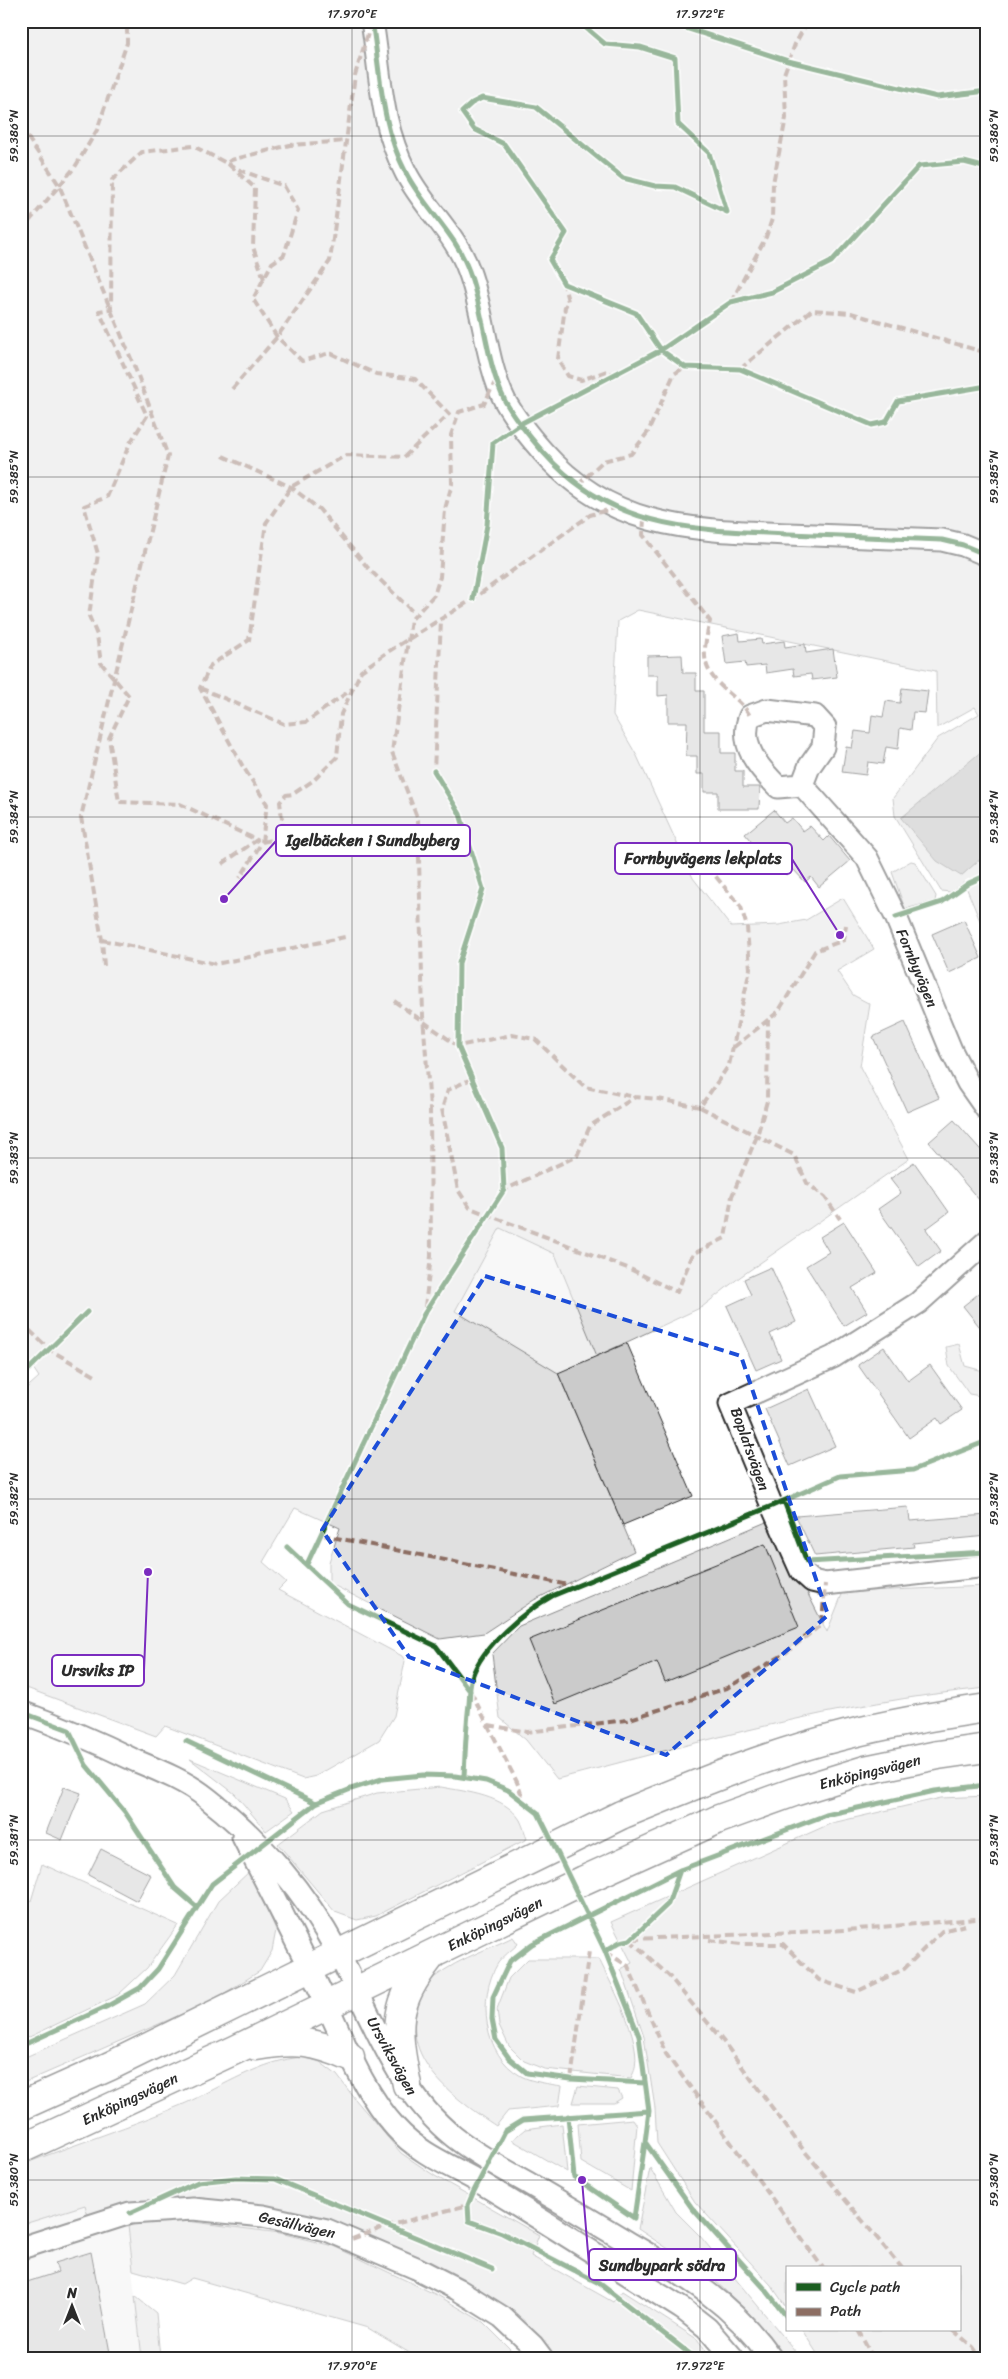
<svg xmlns="http://www.w3.org/2000/svg" width="1008" height="2379" font-family="Sriracha,sans-serif">
<rect width="100%" height="100%" fill="#fff"/>
<filter id="ink" filterUnits="userSpaceOnUse"><feTurbulence type="fractalNoise" baseFrequency=".02" numOctaves="2"/><feDisplacementMap in="SourceGraphic" scale="10" xChannelSelector="R" yChannelSelector="G"/><feConvolveMatrix kernelMatrix="1 2 1 2 8 2 1 2 1" color-interpolation-filters="sRGB"/></filter>
<g filter="url(#ink)">
<!-- built -->
<path fill="#efefef" d="M500 1227 555 1254 597 1356 627 1343 693 1496 624 1525 630 1541 426 1365Z
M85 2205 125 2207 142 2358H21V2225Z"/>
<!-- green -->
<path fill="#e0e0e0" stroke="#868686" d="M21 21H987V733L982 751 959 772 961 876 987 853V938L964 882 950 892 941 891 895 816 893 798 938 738 979 714 975 707 937 728 936 671 638 610 618 621 613 715 637 756 693 878 731 927 779 925 806 920 843 898 874 949 837 971 853 995 870 1004 860 1067 909 1159 740 1277 702 1307 597 1356 555 1254 500 1228 455 1311 558 1373 634 1551 534 1600 484 1633 440 1639 329 1583V1562L340 1528 295 1508 263 1562 286 1582 278 1590 402 1656 405 1661 394 1716 379 1740 316 1776 303 1779 165 1726 156 1736 21 1686V1393L39 1377 33 1368 21 1367Z
M911 861 915 862 936 896 935 901 905 909 892 872Z
M959 1344 965 1366 987 1372 986 1397 969 1394 949 1366 946 1347Z
M771 1520 827 1632 843 1592 987 1586V1688C840 1702 699 1742 557 1779L526 1740 500 1718 492 1654 519 1626Z
M190 1759 285 1799 294 1811 266 1831 235 1794Z
M441 1787C467 1792 504 1795 520 1820 523 1826 525 1833 527 1839L376 1916 357 1920 335 1912 278 1844 323 1810 377 1793Z
M987 1796V2358H820L802 2330H959V2268H787V2308L771 2285 695 2202 657 2143 655 2108 644 2037 621 1969 632 1963 611 1922 832 1823 941 1798Z
M42 1864 178 1925 147 1968 118 1995 21 2041V1899L31 1901Z
M251 1870 276 1930 272 1951 260 1971 212 2001 21 2084V2059L145 2004 175 1975 218 1901Z
M513 1937 518 1944C512 1950 503 1956 498 1963 477 1998 483 2055 521 2076 532 2082 550 2084 562 2086L559 2106 508 2111 496 2126C458 2101 400 2060 418 2007 420 2000 421 1990 426 1985 448 1962 485 1951 513 1937Z
M528 1959H599C612 1987 649 2049 631 2078L544 2069 524 2061 509 2046 499 2025 497 2009 509 1978Z
M303 2057 320 2062 337 2075 355 2099 401 2153 435 2176 539 2235 531 2256 613 2302 622 2291 697 2339 712 2358H553L536 2336 503 2307 259 2208 215 2200 142 2202 89 2219 85 2205 21 2225V2165C76 2144 132 2126 186 2103 223 2086 262 2060 303 2057Z
M578 2086 618 2090 622 2098 614 2103H573Z
M633 2119 637 2125 631 2191 581 2162 578 2124Z
M562 2124 567 2172 512 2140 525 2129Z
M650 2168 676 2212 700 2236 801 2358H781L750 2314 711 2277 638 2229Z
M178 2220 280 2233 333 2246 439 2296 483 2322 519 2358H418L368 2328 192 2278 182 2284 133 2270 128 2226 150 2221Z
M135 2296 156 2313 160 2358H142Z"/>
<!-- water -->
<path fill="#b6b6b6" stroke="#7e7e7e" d="M987 733V853L961 876 937 861 901 818 982 751Z"/>
<!-- building -->
<path fill="#cbcbcb" stroke="#2b2b2b" d="M739 633 740 641 761 639 762 644 784 641 785 647 805 644 806 653 833 649 837 677 812 680 811 674 794 676 793 669 766 673 765 665 746 667 745 662 726 664 722 636Z
M682 655 683 673H696V691H704V731H721V753H735V771H743V787H760L759 809H718V792H704V774H697V756H686L687 722H668V695L658 696V675H647V656Z
M902 688 928 691 925 713 913 712 911 730 900 728 898 749 886 747 883 764 868 762 866 775 842 772 846 747 852 748 855 731 870 733 872 715 883 717 886 701 900 703Z
M774 810 785 823 792 818 803 831 810 826 824 841 829 836 850 861 819 887 811 877 805 882 793 869 786 875 775 862 771 865 745 834Z
M964 920 981 958 949 973 932 934Z
M905 1022 939 1098 907 1112 873 1037Z
M954 1120 987 1157V1209L929 1142Z
M914 1162 949 1212 926 1229 941 1251 919 1267 878 1209 901 1193 890 1179Z
M844 1222 877 1273 852 1288 867 1312 844 1326 806 1266 829 1252 820 1237Z
M771 1267 796 1322 770 1334 781 1359 756 1370 727 1306 751 1295 744 1279Z
M987 1287V1336L963 1306Z
M627 1343 693 1496 623 1525 558 1373Z
M884 1347 908 1381 930 1365 962 1410 941 1424 937 1418 909 1438 858 1365Z
M809 1389 835 1446 790 1466 765 1409Z
M908 1507 910 1521 987 1515V1536L913 1543 914 1547 815 1556 796 1516Z
M765 1544 799 1627 665 1682 657 1662 555 1704 529 1640Z
M64 1787 81 1793 62 1840 46 1833Z
M101 1849 151 1875 137 1901 88 1875Z
M91 2252 111 2358H21V2284L58 2272 55 2263Z"/>
<g fill="none" stroke-linecap="round" stroke-linejoin="round">
<!-- minor casing -->
<g stroke="#2b2b2b" stroke-width="25">
<path id="minor" d="M372 21C381 75 380 123 406 173 424 208 456 234 469 271 484 311 486 364 505 401 515 419 529 436 543 452 612 530 693 530 789 534 840 536 891 538 942 540L963 545 987 555
M767 710 815 716 825 727 823 747 809 767 802 785 778 787C759 768 738 745 750 716Z
M802 785 867 858 896 917 951 1050 968 1083 987 1110
M987 1241 918 1303 833 1357 730 1404 772 1506 801 1571 812 1581 825 1584 987 1566
M21 1712C60 1726 97 1742 134 1760 158 1770 186 1781 207 1798 260 1839 306 1893 338 1953 372 2016 396 2091 454 2137 477 2155 503 2169 528 2183 562 2203 596 2223 629 2243 686 2276 732 2303 771 2358
M243 1837C271 1892 300 1947 326 2003 346 2046 364 2093 396 2128 421 2156 457 2168 488 2187 554 2227 619 2269 684 2310L707 2328 733 2358
M21 2248 130 2213 193 2209 263 2216 327 2230 416 2268 457 2289 502 2317 533 2346 542 2358"/>
</g>
<!-- major casing -->
<g stroke="#2b2b2b" stroke-width="31">
<path id="major" d="M256 2046C294 2039 315 2041 350 2057
M407 2085C395 2025 393 2005 431 1956
M21 2106 110 2066 621 1815C694 1785 768 1754 845 1735 892 1723 939 1715 987 1708
M21 2149 235 2050 584 1880 719 1819 794 1792 865 1770 938 1755 987 1748"/>
</g>
<!-- minor -->
<use href="#minor" stroke="#fff" stroke-width="21"/>
<!-- major -->
<use href="#major" stroke="#fff" stroke-width="28"/>
<!-- quiet -->
<path stroke="#8d6e63" stroke-width="4" stroke-dasharray="8 4" stroke-linecap="butt" d="M21 127 59 185 137 373 168 456 81 817 102 940 104 966
M21 231 75 167 97 130 127 43V21
M264 279 253 247 255 188 227 163 231 160 290 145 346 141
M563 281 568 301 565 307 558 359 568 376 581 380 607 371 611 373
M731 302 766 237 772 219 773 183 786 118 784 74 795 44 808 21
M740 369 812 310 851 313 987 353
M232 389 277 337 330 261 355 75 370 27
M223 456 291 487 319 509 368 568 415 614
M578 485 603 461 631 454 648 432 674 374 685 367
M644 519 643 535 710 621C702 656 700 669 729 693 737 700 745 706 750 716
M200 688 284 724 306 722 352 689
M436 775 434 771 441 620
M262 842 276 839 283 827 280 802 286 795 293 794 314 780 337 757 341 714 361 671 386 653 473 599 590 515 615 508
M222 864 257 840 180 804 119 802 109 738 129 696 101 663 97 635 89 616 98 554 84 506 107 497 130 443 147 416 99 311 111 309 112 180 142 152 193 146 242 171 284 186 298 210 284 255 272 263 253 299 277 337 302 361 330 353 376 374 415 379 449 414 404 457 346 455 291 487 266 523 249 640 211 665 200 688 242 765 267 804 262 842 240 878
M102 940 216 964 345 937
M394 1001 458 1046 512 1035 535 1039 585 1087 635 1097
M734 1047 778 1012 815 951 844 940 846 925
M473 1078 448 1090 442 1109 458 1190 470 1208 630 1269 677 1292 693 1254 725 1238 732 1196 757 1136 767 1101 768 1020
M700 1107 794 1155 807 1183 825 1197 840 1219
M502 1193 504 1190 577 1156 590 1126 635 1097 658 1099 700 1107 729 1065 750 969 747 927 741 907 707 866
M425 1307 431 1256 430 1107 423 1016 418 820 392 752 411 620 434 595 440 577 445 509 452 484 451 435 459 412 484 404 497 378
M21 1322 50 1350 97 1377
M322 1535 573 1586
M471 1692 517 1782 523 1799
M489 1725 527 1732 627 1720 727 1688 783 1655 822 1624 825 1584
M632 1939 846 1930 987 1918
M630 1940 669 1976 723 2041 802 2148 902 2268
M709 1940 741 1944H783L819 1980 856 1992 904 1969 942 1931 965 1925
M606 1952 628 1966 666 2054 823 2268
M571 2079 589 1951
M352 2239 387 2226 468 2205
M858 2330 873 2358
M953 2330 973 2347 981 2358"/>
<!-- cycleway casing -->
<g stroke="#fff" stroke-width="8">
<path id="cycleway" d="M372 21C381 75 380 123 406 173 424 208 456 234 469 271 484 311 486 364 505 401 515 419 529 436 543 452 612 530 693 530 789 534 840 536 891 538 942 540L963 545 987 555
M578 21 605 44 640 47 675 58 678 124 709 153 727 212 675 187 655 186 623 178 536 107 482 98 472 103 462 112 474 129 504 144 566 233 550 260 564 284 636 313 661 350 685 367 740 369 872 425 886 422 898 401 987 386
M664 21 788 61 937 97 987 91
M473 599 487 525 493 443 520 424 661 350 731 302 772 292 831 262 919 166 964 162 987 168
M896 917 942 902 969 883 987 875
M21 1377 87 1312
M784 1501 807 1562 987 1552
M287 1547 348 1604 436 1646 470 1691
M307 1564 424 1314 504 1190 502 1148 458 1046 459 963 483 889 460 814 434 771
M21 1712 69 1730 86 1765 125 1812 175 1888 197 1907
M186 1741 316 1803
M464 1777C465 1753 466 1728 469 1704 470 1695 469 1685 472 1677 482 1646 525 1611 552 1596L772 1506 840 1476 913 1470 987 1441
M605 1951 620 1942 630 1940 668 1904 680 1870
M21 2046 106 2007 140 1988 158 1969 212 1884 316 1803 351 1789 382 1779 423 1775 455 1776 486 1781 508 1790 538 1813 547 1831 605 1951 639 2036 649 2111 645 2142 692 2208 766 2290 787 2317
M645 2083 571 2079 527 2073 509 2058 496 2040 492 2019 493 1997 510 1961 532 1944 680 1870 826 1815 935 1791 987 1785
M649 2111 523 2120 505 2131 473 2193 468 2205 469 2221 502 2233 599 2283 695 2358
M568 2116 574 2177 634 2218 645 2142
M130 2213 198 2182 236 2178 275 2179 492 2269"/>
</g>
<!-- cycleway -->
<use href="#cycleway" stroke="#1b5e20" stroke-width="5"/>
</g>
</g>
<!-- marked area -->
<path d="M0 0H1008V2379H0ZM485 1276 741 1356 828 1615 666 1755 409 1657 322 1530Z" fill="#fff" fill-opacity=".55" fill-rule="evenodd"/>
<path fill="none" stroke="#1d4ed8" stroke-width="4" stroke-dasharray="10 6" stroke-linejoin="round" d="M485 1276 741 1356 828 1615 666 1755 409 1657 322 1530Z"/>
<!-- ticks -->
<path fill="none" stroke="#2b2b2b" stroke-width="1" stroke-opacity="0.45" d="M352 21V2358M700 21V2358M21 136H987M21 477H987M21 817H987M21 1158H987M21 1499H987M21 1840H987M21 2180H987"/>
<g text-anchor="middle" dominant-baseline="central" stroke-width="5" stroke-linejoin="round" paint-order="stroke">
<!-- street labels -->
<g font-size="15" fill="#2b2b2b" stroke="#fff">
<text transform="translate(917 968) rotate(67)">Fornbyvägen</text>
<text transform="translate(750 1449) rotate(70)">Boplatsvägen</text>
<text transform="translate(870 1772) rotate(-14)">Enköpingsvägen</text>
<text transform="translate(495 1924) rotate(-26)">Enköpingsvägen</text>
<text transform="translate(392 2056) rotate(61)">Ursviksvägen</text>
<text transform="translate(130 2099) rotate(-25)">Enköpingsvägen</text>
<text transform="translate(297 2225) rotate(13)">Gesällvägen</text>
</g>
</g>
<!-- callouts -->
<path fill="none" stroke="#7b2cbf" stroke-width="2" d="M224 899L276 841M840 935L792 859M148 1572L144 1670M582 2180L589 2265"/>
<g fill="#7b2cbf" stroke="#fff" stroke-width="2">
<circle cx="224" cy="899" r="5"/>
<circle cx="840" cy="935" r="5"/>
<circle cx="148" cy="1572" r="5"/>
<circle cx="582" cy="2180" r="5"/>
</g>
<g fill="#fff" stroke="#7b2cbf" stroke-width="2">
<rect x="276" y="825" width="194" height="31" rx="5"/>
<rect x="615" y="843" width="177" height="31" rx="5"/>
<rect x="52" y="1655" width="92" height="31" rx="5"/>
<rect x="589" y="2249" width="147" height="31" rx="5"/>
</g>
<g font-size="16" text-anchor="middle" font-weight="bold" fill="#2b2b2b">
<text x="373" y="846">Igelbäcken i Sundbyberg</text>
<text x="703" y="864">Fornbyvägens lekplats</text>
<text x="98" y="1676">Ursviks IP</text>
<text x="662" y="2271">Sundbypark södra</text>
</g>
<!-- margin -->
<rect width="1008" height="2379" fill="none" stroke="#fff" stroke-width="55"/>
<!-- legend -->
<rect x="786" y="2266" width="175" height="65" fill="#ffffff" stroke="#aaaaaa"/>
<rect x="796" y="2283" width="25" height="8" fill="#1b5e20" stroke="#aaaaaa"/>
<text x="830" y="2292" font-size="15" fill="#2b2b2b">Cycle path</text>
<rect x="796" y="2308" width="25" height="8" fill="#8d6e63" stroke="#aaaaaa"/>
<text x="830" y="2316" font-size="15" fill="#2b2b2b">Path</text>
<!-- north arrow -->
<g transform="translate(72 2306)" stroke="#ffffff" stroke-width="4" paint-order="stroke">
<path d="M0-4L9 19L0 12L-9 19Z" fill="#2b2b2b"/>
<text y="-8" font-size="14" font-weight="bold" text-anchor="middle" fill="#2b2b2b">N</text>
</g>
<rect x="28" y="28" width="952" height="2324" fill="none" stroke="#2b2b2b" stroke-width="2"/>
<g font-size="12" text-anchor="middle" fill="#2b2b2b">
<text x="352" y="18">17.970°E</text>
<text x="700" y="18">17.972°E</text>
<text transform="translate(14 136) rotate(-90)" y="4">59.386°N</text>
<text transform="translate(994 136) rotate(-90)" y="4">59.386°N</text>
<text transform="translate(14 477) rotate(-90)" y="4">59.385°N</text>
<text transform="translate(994 477) rotate(-90)" y="4">59.385°N</text>
<text transform="translate(14 817) rotate(-90)" y="4">59.384°N</text>
<text transform="translate(994 817) rotate(-90)" y="4">59.384°N</text>
<text transform="translate(14 1158) rotate(-90)" y="4">59.383°N</text>
<text transform="translate(994 1158) rotate(-90)" y="4">59.383°N</text>
<text transform="translate(14 1499) rotate(-90)" y="4">59.382°N</text>
<text transform="translate(994 1499) rotate(-90)" y="4">59.382°N</text>
<text transform="translate(14 1840) rotate(-90)" y="4">59.381°N</text>
<text transform="translate(994 1840) rotate(-90)" y="4">59.381°N</text>
<text transform="translate(14 2180) rotate(-90)" y="4">59.380°N</text>
<text transform="translate(994 2180) rotate(-90)" y="4">59.380°N</text>
<text x="352" y="2370">17.970°E</text>
<text x="700" y="2370">17.972°E</text>
</g>
</svg>
